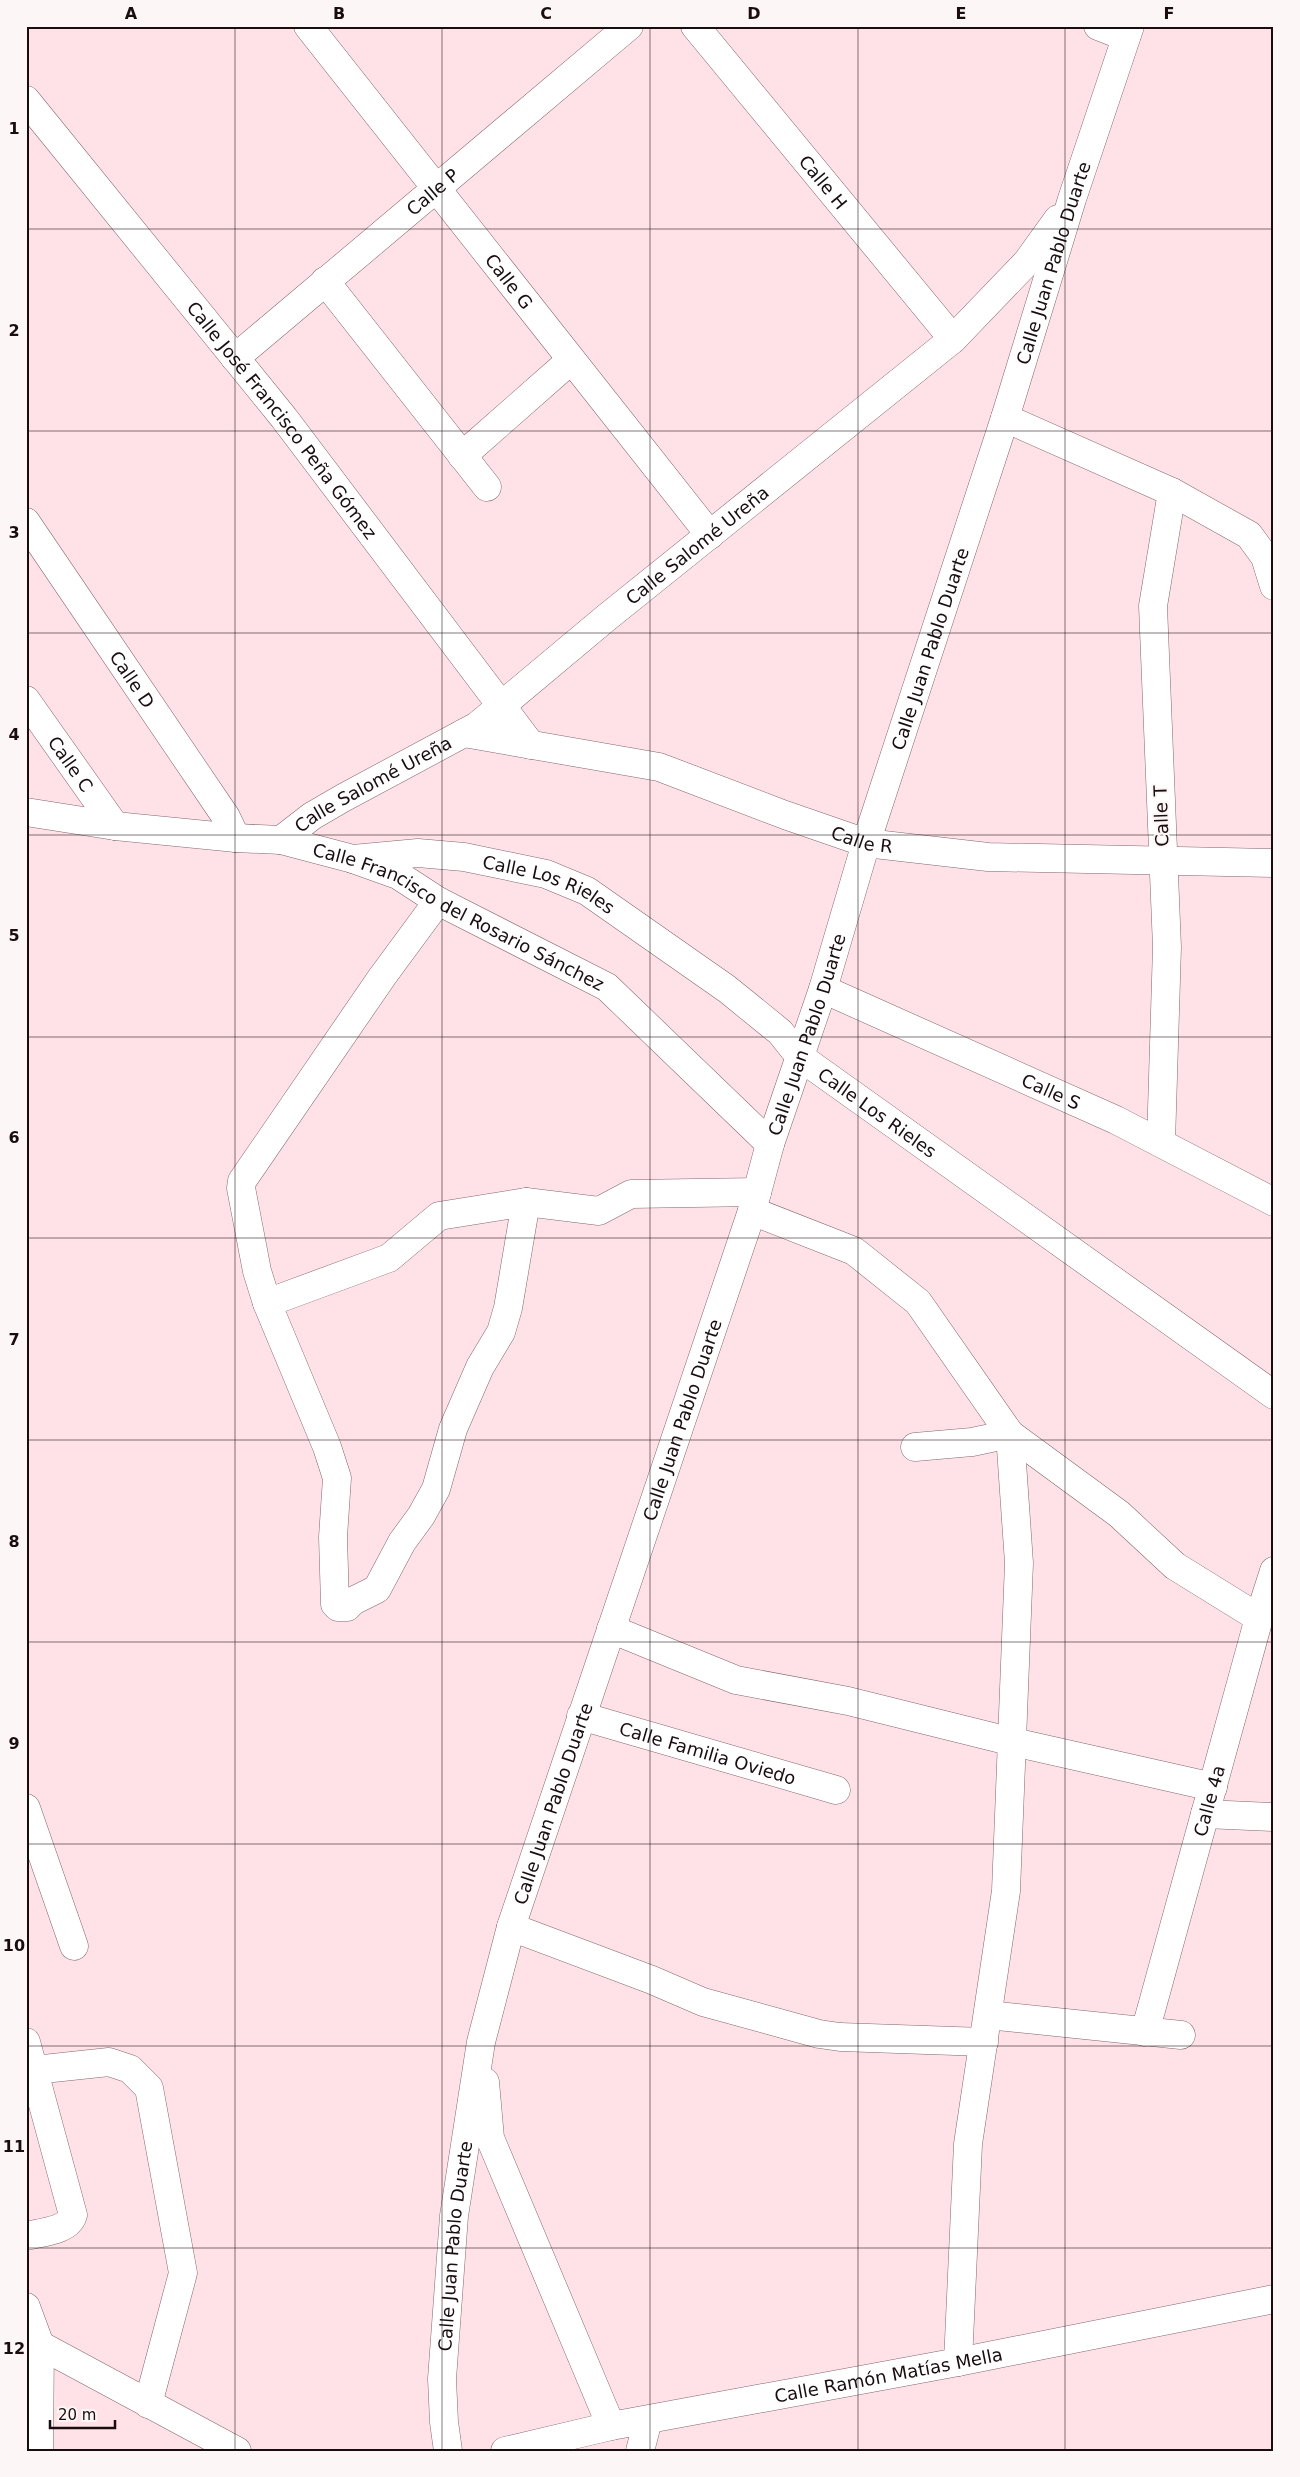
<svg xmlns="http://www.w3.org/2000/svg" width="1300" height="2477" font-family="'DejaVu Sans',sans-serif">
<rect width="100%" height="100%" fill="#ffe2e7"/>
<g fill="none" stroke-linecap="round" stroke-linejoin="round">
<!-- minor casing -->
<g stroke="#85666c" stroke-width="29">
<g id="minor">
<path id="s1" d="M308 26 710 535"/>
<path id="s2" d="M695 26 953 339"/>
<path d="M1098 26 1126 37"/>
<path id="s3" d="M26 100 284 418 531 745"/>
<path d="M325 281 487 487"/>
<path id="s4" d="M235 358 629 26"/>
<path d="M1005 418 1172 492 1249 535 1265 557 1274 586"/>
<path d="M462 456 571 360"/>
<path id="s5" d="M26 522 226 817 236 838"/>
<path id="s6" d="M26 700 115 826"/>
<path id="s7" d="M464 733 659 767 785 815 866 843 988 857 1274 863"/>
<path id="s8" d="M26 812 115 826 236 838 281 840 353 859 398 875 438 901 607 987 770 1144"/>
<path id="s9" d="M281 840 312 816 343 798 477 726 606 618 953 339 1027 262 1058 219"/>
<path id="s10" d="M353 859 418 853 464 857 546 874 587 891 727 989 780 1032 800 1057 1274 1395"/>
<path d="M438 901 382 977 242 1181 241 1188 257 1271 267 1303 327 1447 337 1478 333 1537 335 1604 338 1607H347L353 1601 377 1589 402 1542 421 1516 436 1489 453 1429 480 1367 501 1332 508 1308 526 1202"/>
<path id="s11" d="M823 989 1116 1120 1274 1202"/>
<path d="M1161 1142 1167 947 1153 606 1172 492"/>
<path d="M752 1211 854 1251 918 1302 1010 1434 1119 1514 1175 1566 1259 1618"/>
<path d="M267 1303 389 1258 439 1216 526 1202 599 1211 631 1194 757 1192"/>
<path d="M915 1447 972 1442 1010 1434"/>
<path d="M611 1629 736 1680 848 1701 1013 1742 1213 1787"/>
<path id="s12" d="M581 1716 836 1790"/>
<path d="M26 1808 74 1946"/>
<path d="M1205 1814 1274 1817"/>
<path d="M511 1927 652 1980 703 2002 819 2034 840 2037 984 2042"/>
<path d="M988 2015 1181 2035"/>
<path id="s13" d="M1145 2032 1259 1618 1274 1571"/>
<path d="M26 2042 73 2215C68 2231 42 2232 26 2236"/>
<path d="M34 2070 109 2062 130 2069 149 2088 183 2273 148 2404"/>
<path d="M485 2082 490 2138 611 2426"/>
<path d="M26 2307 40 2345 39 2451"/>
<path d="M40 2345 237 2451"/>
<path d="M958 2362 968 2144 1006 1891 1019 1563 1010 1434"/>
<path id="s14" d="M448 2451 444 2422 442 2379 454 2216 481 2042 511 1927 752 1211 770 1144 823 989 866 843 1005 418 1072 199 1130 26"/>
<path id="s15" d="M505 2451 611 2426 958 2362 1274 2299"/>
<path d="M640 2451 648 2420"/>
</g>
</g>
<!-- minor -->
<use href="#minor" stroke="#fff" stroke-width="28"/>
</g>
<!-- grid -->
<path fill="none" stroke="#190d10" stroke-width="1" stroke-opacity="0.55" d="M235 26V2451M442 26V2451M650 26V2451M858 26V2451M1065 26V2451M26 229H1274M26 431H1274M26 633H1274M26 835H1274M26 1037H1274M26 1238H1274M26 1440H1274M26 1642H1274M26 1844H1274M26 2046H1274M26 2248H1274"/>
<g text-anchor="middle" dominant-baseline="central" stroke-width="4" stroke-linejoin="round" paint-order="stroke">
<!-- street labels -->
<g font-size="18" fill="#190d10" stroke="#fdf6f7">
<text stroke="none"><textPath href="#s2" startOffset="202">Calle H</textPath></text>
<text stroke="none"><textPath href="#s4" startOffset="258">Calle P</textPath></text>
<text stroke="none"><textPath href="#s14" startOffset="2281">Calle Juan Pablo Duarte</textPath></text>
<text stroke="none"><textPath href="#s1" startOffset="325">Calle G</textPath></text>
<text stroke="none"><textPath href="#s3" startOffset="410">Calle José Francisco Peña Gómez</textPath></text>
<text stroke="none"><textPath href="#s9" startOffset="512">Calle Salomé Ureña</textPath></text>
<text stroke="none"><textPath href="#s14" startOffset="1876">Calle Juan Pablo Duarte</textPath></text>
<text stroke="none"><textPath href="#s5" startOffset="190">Calle D</textPath></text>
<text stroke="none"><textPath href="#s6" startOffset="78">Calle C</textPath></text>
<text stroke="none"><textPath href="#s9" startOffset="108">Calle Salomé Ureña</textPath></text>
<text transform="translate(1161 816) rotate(-92)">Calle T</text>
<text stroke="none"><textPath href="#s7" startOffset="414">Calle R</textPath></text>
<text stroke="none"><textPath href="#s10" startOffset="201">Calle Los Rieles</textPath></text>
<text stroke="none"><textPath href="#s8" startOffset="451">Calle Francisco del Rosario Sánchez</textPath></text>
<text stroke="none"><textPath href="#s14" startOffset="1471">Calle Juan Pablo Duarte</textPath></text>
<text stroke="none"><textPath href="#s11" startOffset="250">Calle S</textPath></text>
<text stroke="none"><textPath href="#s10" startOffset="606">Calle Los Rieles</textPath></text>
<text stroke="none"><textPath href="#s14" startOffset="1066">Calle Juan Pablo Duarte</textPath></text>
<text stroke="none"><textPath href="#s12" startOffset="132">Calle Familia Oviedo</textPath></text>
<text stroke="none"><textPath href="#s13" startOffset="240">Calle 4a</textPath></text>
<text stroke="none"><textPath href="#s14" startOffset="661">Calle Juan Pablo Duarte</textPath></text>
<text stroke="none"><textPath href="#s14" startOffset="206">Calle Juan Pablo Duarte</textPath></text>
<text stroke="none"><textPath href="#s15" startOffset="391">Calle Ramón Matías Mella</textPath></text>
</g>
</g>
<!-- border -->
<rect width="1300" height="2477" fill="none" stroke="#fdf6f7" stroke-width="55"/>
<!-- scale -->
<path d="M50 2420v8h65v-8" fill="none" stroke="#190d10" stroke-width="2.5"/>
<text x="58" y="2420" font-size="15" fill="#190d10" stroke="#fdf6f7" stroke-width="4" paint-order="stroke">20 m</text>
<rect x="28" y="28" width="1244" height="2422" fill="none" stroke="#190d10" stroke-width="2"/>
<g font-size="16" text-anchor="middle" font-weight="bold" fill="#190d10">
<text x="131" y="19">A</text>
<text x="339" y="19">B</text>
<text x="546" y="19">C</text>
<text x="754" y="19">D</text>
<text x="961" y="19">E</text>
<text x="1169" y="19">F</text>
<text x="14" y="134">1</text>
<text x="14" y="336">2</text>
<text x="14" y="538">3</text>
<text x="14" y="740">4</text>
<text x="14" y="941">5</text>
<text x="14" y="1143">6</text>
<text x="14" y="1345">7</text>
<text x="14" y="1547">8</text>
<text x="14" y="1749">9</text>
<text x="14" y="1951">10</text>
<text x="14" y="2152">11</text>
<text x="14" y="2354">12</text>
</g>
</svg>
